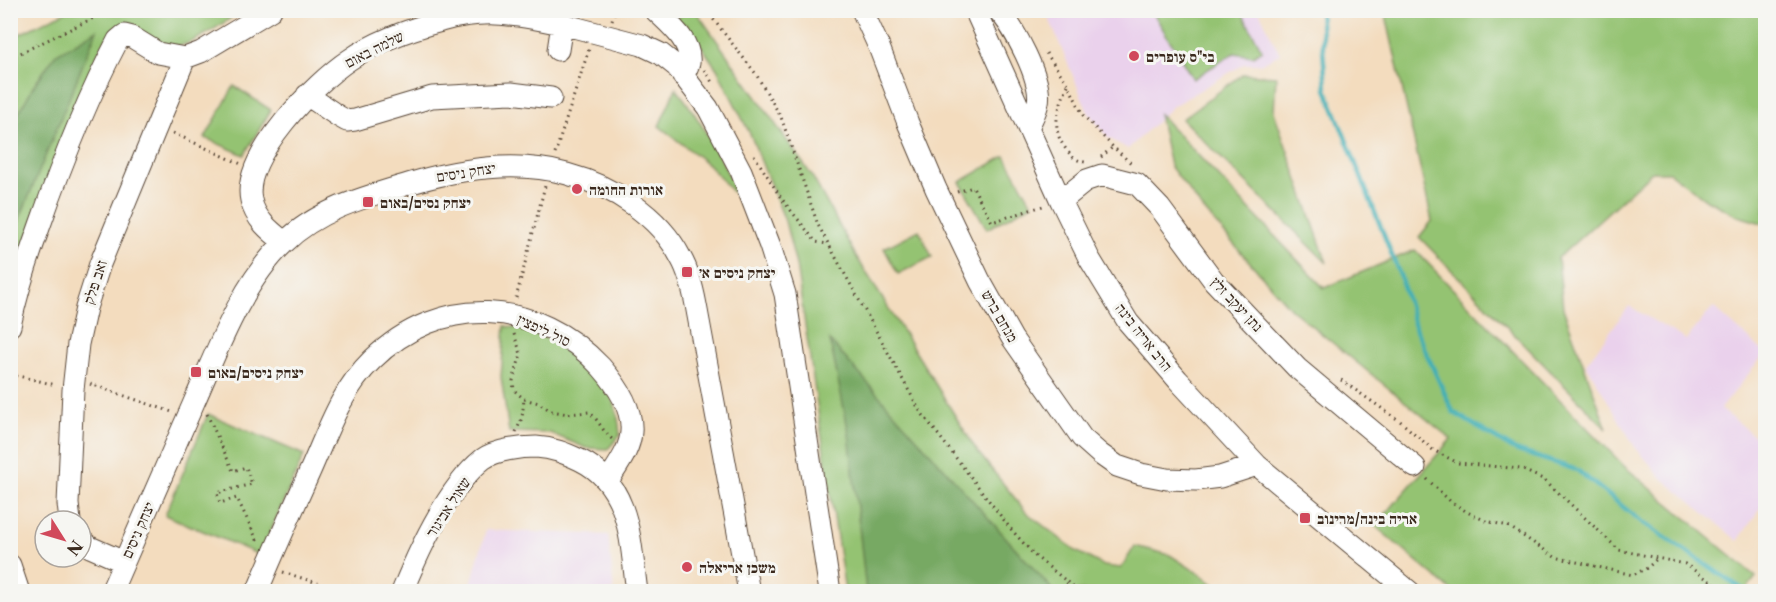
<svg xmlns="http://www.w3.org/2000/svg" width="1776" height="602" font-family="'Libre Caslon Text','Frank Ruhl Libre',serif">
<rect width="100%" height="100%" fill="#f6f6f2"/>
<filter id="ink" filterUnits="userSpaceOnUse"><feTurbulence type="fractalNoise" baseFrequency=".0167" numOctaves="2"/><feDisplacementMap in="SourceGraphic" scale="12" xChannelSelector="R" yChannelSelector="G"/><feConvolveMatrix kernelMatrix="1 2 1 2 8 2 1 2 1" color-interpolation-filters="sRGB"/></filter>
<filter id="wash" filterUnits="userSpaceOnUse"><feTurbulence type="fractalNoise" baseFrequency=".008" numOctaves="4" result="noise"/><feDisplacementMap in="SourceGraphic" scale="24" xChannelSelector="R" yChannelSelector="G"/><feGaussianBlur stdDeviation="1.35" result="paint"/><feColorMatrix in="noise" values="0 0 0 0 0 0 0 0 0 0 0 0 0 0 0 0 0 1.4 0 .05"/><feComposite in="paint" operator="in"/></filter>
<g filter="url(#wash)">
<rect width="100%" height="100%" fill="#f3dcbe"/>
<!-- built -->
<path fill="#ead1ec" d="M1046 11H1259L1280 54 1260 64H1244L1173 106 1128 149 1107 137 1088 112Z
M1629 306 1686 340 1713 307 1765 353 1721 409 1765 445V501L1738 541 1663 479 1635 447 1586 364Z
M486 530 608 535 614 591H469Z"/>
<!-- green -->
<path fill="#94c372" stroke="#687648" stroke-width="1.5" d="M67 11H242C226 20 194 46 175 46 157 45 138 33 122 25 103 35 97 58 89 76L11 304V38Z
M689 11H696L812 176 856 256 977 451 1026 512 1076 551 1104 566 1121 568 1135 546 1170 555 1203 576 1222 591H845L796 265 785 221 751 136 717 69 687 25 672 20Z
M1152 11H1241L1262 50 1253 56 1234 53 1193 79Z
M1385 11H1765V224L1738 216 1707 200 1669 172H1652L1558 258 1563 308 1607 429 1419 237 1432 221Z
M1243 74 1276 76 1274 112 1327 263 1182 119Z
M234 86 271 110 244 155 205 138Z
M676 88C704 124 723 162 742 203L709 165 659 126Z
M1159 114 1324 288 1415 250 1624 466 1756 577 1744 592H1629L1566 586 1528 592 1452 591 1375 526 1451 439 1291 309 1202 208 1170 166Z
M1005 156 1032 204 987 229 960 182Z
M919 230 932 257 898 274 884 248Z
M505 326C514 328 525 329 533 332 560 343 599 371 612 398 617 409 619 422 620 435L608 449 586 448 550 433 509 432 501 377Z
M208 414 304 455 260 555 165 515Z"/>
<!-- forest -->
<path fill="#77a964" stroke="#596a41" stroke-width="1.5" d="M97 30 11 240V127L33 87 55 55Z
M830 341 1050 587 1053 591H866L849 433Z"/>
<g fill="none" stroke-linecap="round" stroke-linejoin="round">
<!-- stream -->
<path stroke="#3eafb6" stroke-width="4.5" d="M1320 10 1326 89 1401 278 1416 330 1453 412 1515 450 1577 470 1642 522 1747 592"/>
</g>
</g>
<g filter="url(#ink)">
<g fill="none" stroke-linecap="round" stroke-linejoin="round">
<!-- minor casing -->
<g stroke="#574536" stroke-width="23">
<path id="minor" d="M655 10C668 23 692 41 689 63 688 67 685 72 683 76
M862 10 879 47 908 123 936 189 980 281 1012 338 1082 438 1100 454 1117 466 1141 474 1167 479 1196 480 1220 477 1257 465
M975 10 1061 201 1089 258 1128 322 1178 380 1257 465 1410 592
M998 10C1013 25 1043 81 1038 102 1037 111 1031 120 1028 128
M562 24 642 45 661 54 676 66 708 108 741 171 770 246 785 294 830 592
M307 95 338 116 347 121 355 120 432 97 511 93 551 98
M1061 201 1087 180 1102 175 1137 184 1160 208 1214 281 1297 368 1415 467
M284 242C270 231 255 219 251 200 241 157 316 82 349 60 375 42 410 29 441 21 486 8 518 15 562 24L558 50
M10 326C17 292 28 258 40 225 62 162 87 99 118 40L124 35 132 37 158 53 185 58 201 52 271 10
M70 521 68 504 73 390 78 344 86 308 100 264 185 58
M81 540 90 547 124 562
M10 565 19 592
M111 592C139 528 167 464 195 400 218 348 242 283 284 243 319 208 369 196 415 182 464 168 517 160 567 174 612 186 659 215 681 258 689 272 693 289 696 305L749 592
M257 592C274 551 292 511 310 471 327 433 341 390 372 360 440 293 537 298 601 367 616 384 633 409 631 432 630 450 617 466 608 481
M402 592C419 550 448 487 483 459 495 450 521 447 536 447 553 448 565 453 580 460 631 485 630 541 637 592"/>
</g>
<!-- path -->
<path stroke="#574536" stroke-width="3" stroke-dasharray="1.5 4.5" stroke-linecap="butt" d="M706 10 756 74 781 117 818 225 920 411 1010 528 1035 556 1065 580 1073 592
M612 20 615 10
M1046 53 1068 84 1083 115 1113 147 1133 165
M10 58 110 10
M704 70 712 82
M1068 85C1059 107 1049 128 1066 149 1072 157 1075 160 1085 162
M173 133 241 164
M555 154 589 49
M754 155 781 198 816 242 828 244
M1101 157 1113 147
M957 192 973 187 992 222 1046 205
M516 298 545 186
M514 334 521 354 513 381 514 390 524 399 539 403 551 411 568 414 589 412C599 420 602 431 612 439
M10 374 56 385
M1341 380 1400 421 1433 450 1458 463 1521 469 1545 480 1619 550 1685 564 1726 592
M90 384 172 412
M207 414 233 471 246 467 252 484 217 493 220 503 237 498 259 544
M516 432 522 418 524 399
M1427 479 1450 501 1467 512 1486 521 1508 526 1555 557 1633 575 1647 568 1659 557
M283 572 345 592
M1067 582 1080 592"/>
<!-- minor -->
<use href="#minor" stroke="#fff" stroke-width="21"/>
</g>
</g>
<!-- markers -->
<g fill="#d1495b" stroke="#f6f6f2" stroke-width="2">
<circle cx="1134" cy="56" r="6"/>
<circle cx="577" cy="189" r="6"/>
<rect x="362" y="196" width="12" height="12" rx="3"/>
<rect x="681" y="266" width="12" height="12" rx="3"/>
<rect x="190" y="366" width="12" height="12" rx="3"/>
<rect x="1299" y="512" width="12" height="12" rx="3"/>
<circle cx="687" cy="567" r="6"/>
</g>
<g text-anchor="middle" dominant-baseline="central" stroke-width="6" stroke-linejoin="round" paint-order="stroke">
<!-- street labels -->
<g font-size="15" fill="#3b2a1e" stroke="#f6f6f2">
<text transform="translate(374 49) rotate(-27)">שלמה באום</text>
<text transform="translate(466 172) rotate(-9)">יצחק ניסים</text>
<text transform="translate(95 282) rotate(-72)">זאב פלק</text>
<text transform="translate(1237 304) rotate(47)">נתן יעקב זלץ</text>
<text transform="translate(1000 316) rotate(60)">מנחם ברש</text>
<text transform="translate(544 330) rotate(25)">סול ליפצין</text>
<text transform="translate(1144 337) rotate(52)">הרב אריה בינה</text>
<text transform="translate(448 507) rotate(-57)">שאול אביגור</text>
<text transform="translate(138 530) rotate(-66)">יצחק ניסים</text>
</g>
<!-- poi labels -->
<g font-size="15" font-weight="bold" fill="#3b2a1e" stroke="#f6f6f2" text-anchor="start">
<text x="1146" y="56">בי"ס עופרים</text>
<text x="589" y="189">אורות החומה</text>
<text x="380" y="202">יצחק נסים/באום</text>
<text x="699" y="272">יצחק ניסים א׳</text>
<text x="208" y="372">יצחק ניסים/באום</text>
<text x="1317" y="518">אריה בינה/מרינוב</text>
<text x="699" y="567">משכן אריאלה</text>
</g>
</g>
<!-- margin -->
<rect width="1776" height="602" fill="none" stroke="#f6f6f2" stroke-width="36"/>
<!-- north arrow -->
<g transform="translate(63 539) rotate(127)"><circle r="28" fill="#f6f6f2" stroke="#aba49d" stroke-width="1.5"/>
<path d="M0-4.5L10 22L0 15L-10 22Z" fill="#d1495b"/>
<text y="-9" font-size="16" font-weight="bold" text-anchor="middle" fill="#3b2a1e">N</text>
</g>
</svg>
